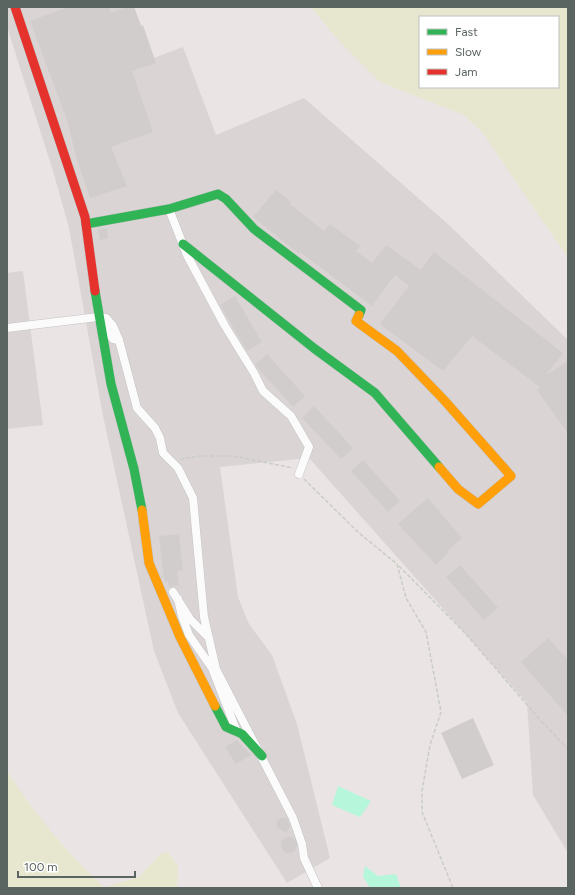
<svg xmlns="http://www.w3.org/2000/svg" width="575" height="895" font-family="Figtree,sans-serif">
<rect width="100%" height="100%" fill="#ebe4e5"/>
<!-- industrial -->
<path fill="#dbd4d5" d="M7 7H134L154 58 183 47 216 135 304 98 449 225 568 340V853L533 795 527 703 309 458 220 467 238 597 249 624 272 655 297 724 330 858 287 883 178 713 154 651 103 416 69 228 53 171 7 27Z
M23 271 43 425 7 429V273Z"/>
<!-- green -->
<path fill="#e6e7ce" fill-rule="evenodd" d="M311 7H568V258L482 132 464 115 380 82 340 42ZM420 17H558V87H420Z
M7 771C34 813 67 853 104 887L139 877 160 854 168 852 178 866 177 888H7Z"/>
<!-- water -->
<path fill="#b6f7dc" d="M338 786 371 801 360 817 332 805Z
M365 866 378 876 396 874 401 888H370L363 877Z"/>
<!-- building -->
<path fill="#d1cdcd" d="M68 7H109L111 13 127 7H134L141 26 143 25 156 63 132 71 153 132 111 147 127 186 90 198 77 160 67 120 30 21Z
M276 190 291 202 290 204 324 231 330 224 360 246 356 251 372 263 386 245 421 270 434 252 563 353 546 375 568 361V433L537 390 540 387 472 336 443 371 380 324 409 286 395 275 372 306 300 252 299 254 253 217Z
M107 228 108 238 100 240 98 230Z
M235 296 262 342 247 351 220 305Z
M267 354 305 396 293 407 255 365Z
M314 406 353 448 341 459 302 418Z
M363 460 400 501 388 512 351 471Z
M428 498 462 538 447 551 448 553 436 565 398 524Z
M179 534 183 570 177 571 179 585 169 587 168 581 165 582 164 579 159 536Z
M460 565 498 608 484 620 446 577Z
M548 638 568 660V716L521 662Z
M473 718 494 765 462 779 441 733Z
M237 740 251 755 236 764 225 747Z
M281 818H287L290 827 286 833 277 827V821Z
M281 845a8 8 0 1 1 16 0a8 8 0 1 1-16 0Z"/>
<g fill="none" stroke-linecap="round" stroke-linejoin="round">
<!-- street casing -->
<g stroke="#c3c3c2" stroke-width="9">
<path id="street" d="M169 209 187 255 225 326 254 373 263 391 291 416 309 447 299 474
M102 323 113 339 119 340
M7 328 98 317 106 318 113 326 119 340 137 408 155 428 160 438 163 453 178 468 193 498 204 617 216 669 293 818 302 844 304 858 318 888
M173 592 190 619 209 638
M178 599 182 616 189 635 212 668 237 732"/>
</g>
<!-- fast casing -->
<g stroke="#c2c3c3" stroke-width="10">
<path id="fast" d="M86 224 169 209 218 194 226 199 254 229 361 310 359 315
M183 244 315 349 375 393 439 467
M95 291 111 384 134 469 142 510
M215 706 226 727 242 734 262 756"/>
</g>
<!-- slow casing -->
<g stroke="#c2c3c3" stroke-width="10">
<path id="slow" d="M359 315 356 321 397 351 444 400 511 476 478 504 458 489 439 467
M142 510 149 563 180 637 215 706"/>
</g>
<!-- jam casing -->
<g stroke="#c2c3c3" stroke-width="10">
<path id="jam" d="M15 7 85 217 95 291"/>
</g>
<!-- path -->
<path stroke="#c9cdc5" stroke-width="1.5" stroke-dasharray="4 2" stroke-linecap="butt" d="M180 459 200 456H233L293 468
M304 479 359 533 397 564 406 598 426 632 441 712 430 745 422 791V812L453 888
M399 566 464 632 541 721 568 749"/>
<!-- street -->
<use href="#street" stroke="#fcfbfb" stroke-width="8"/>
<!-- fast -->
<use href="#fast" stroke="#30b455" stroke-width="9"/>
<!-- slow -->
<use href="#slow" stroke="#ff9f0a" stroke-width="9"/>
<!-- jam -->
<use href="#jam" stroke="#e5322d" stroke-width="9"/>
</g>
<!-- border -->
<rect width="575" height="895" fill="none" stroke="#5a6461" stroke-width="16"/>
<!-- legend -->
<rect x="419" y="16" width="140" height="72" fill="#ffffff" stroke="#bdc1c0"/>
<rect x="427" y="29" width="20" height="6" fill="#30b455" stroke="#bdc1c0"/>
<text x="455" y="36" font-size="12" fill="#5a6461">Fast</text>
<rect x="427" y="49" width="20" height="6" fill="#ff9f0a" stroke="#bdc1c0"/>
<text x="455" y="56" font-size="12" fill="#5a6461">Slow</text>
<rect x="427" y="69" width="20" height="6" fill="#e5322d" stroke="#bdc1c0"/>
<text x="455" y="76" font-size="12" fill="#5a6461">Jam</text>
<!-- scale -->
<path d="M18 871v6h117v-6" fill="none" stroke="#5a6461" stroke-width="2"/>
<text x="24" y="871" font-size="12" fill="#5a6461" stroke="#ffffff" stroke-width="3" paint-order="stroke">100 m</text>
</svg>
